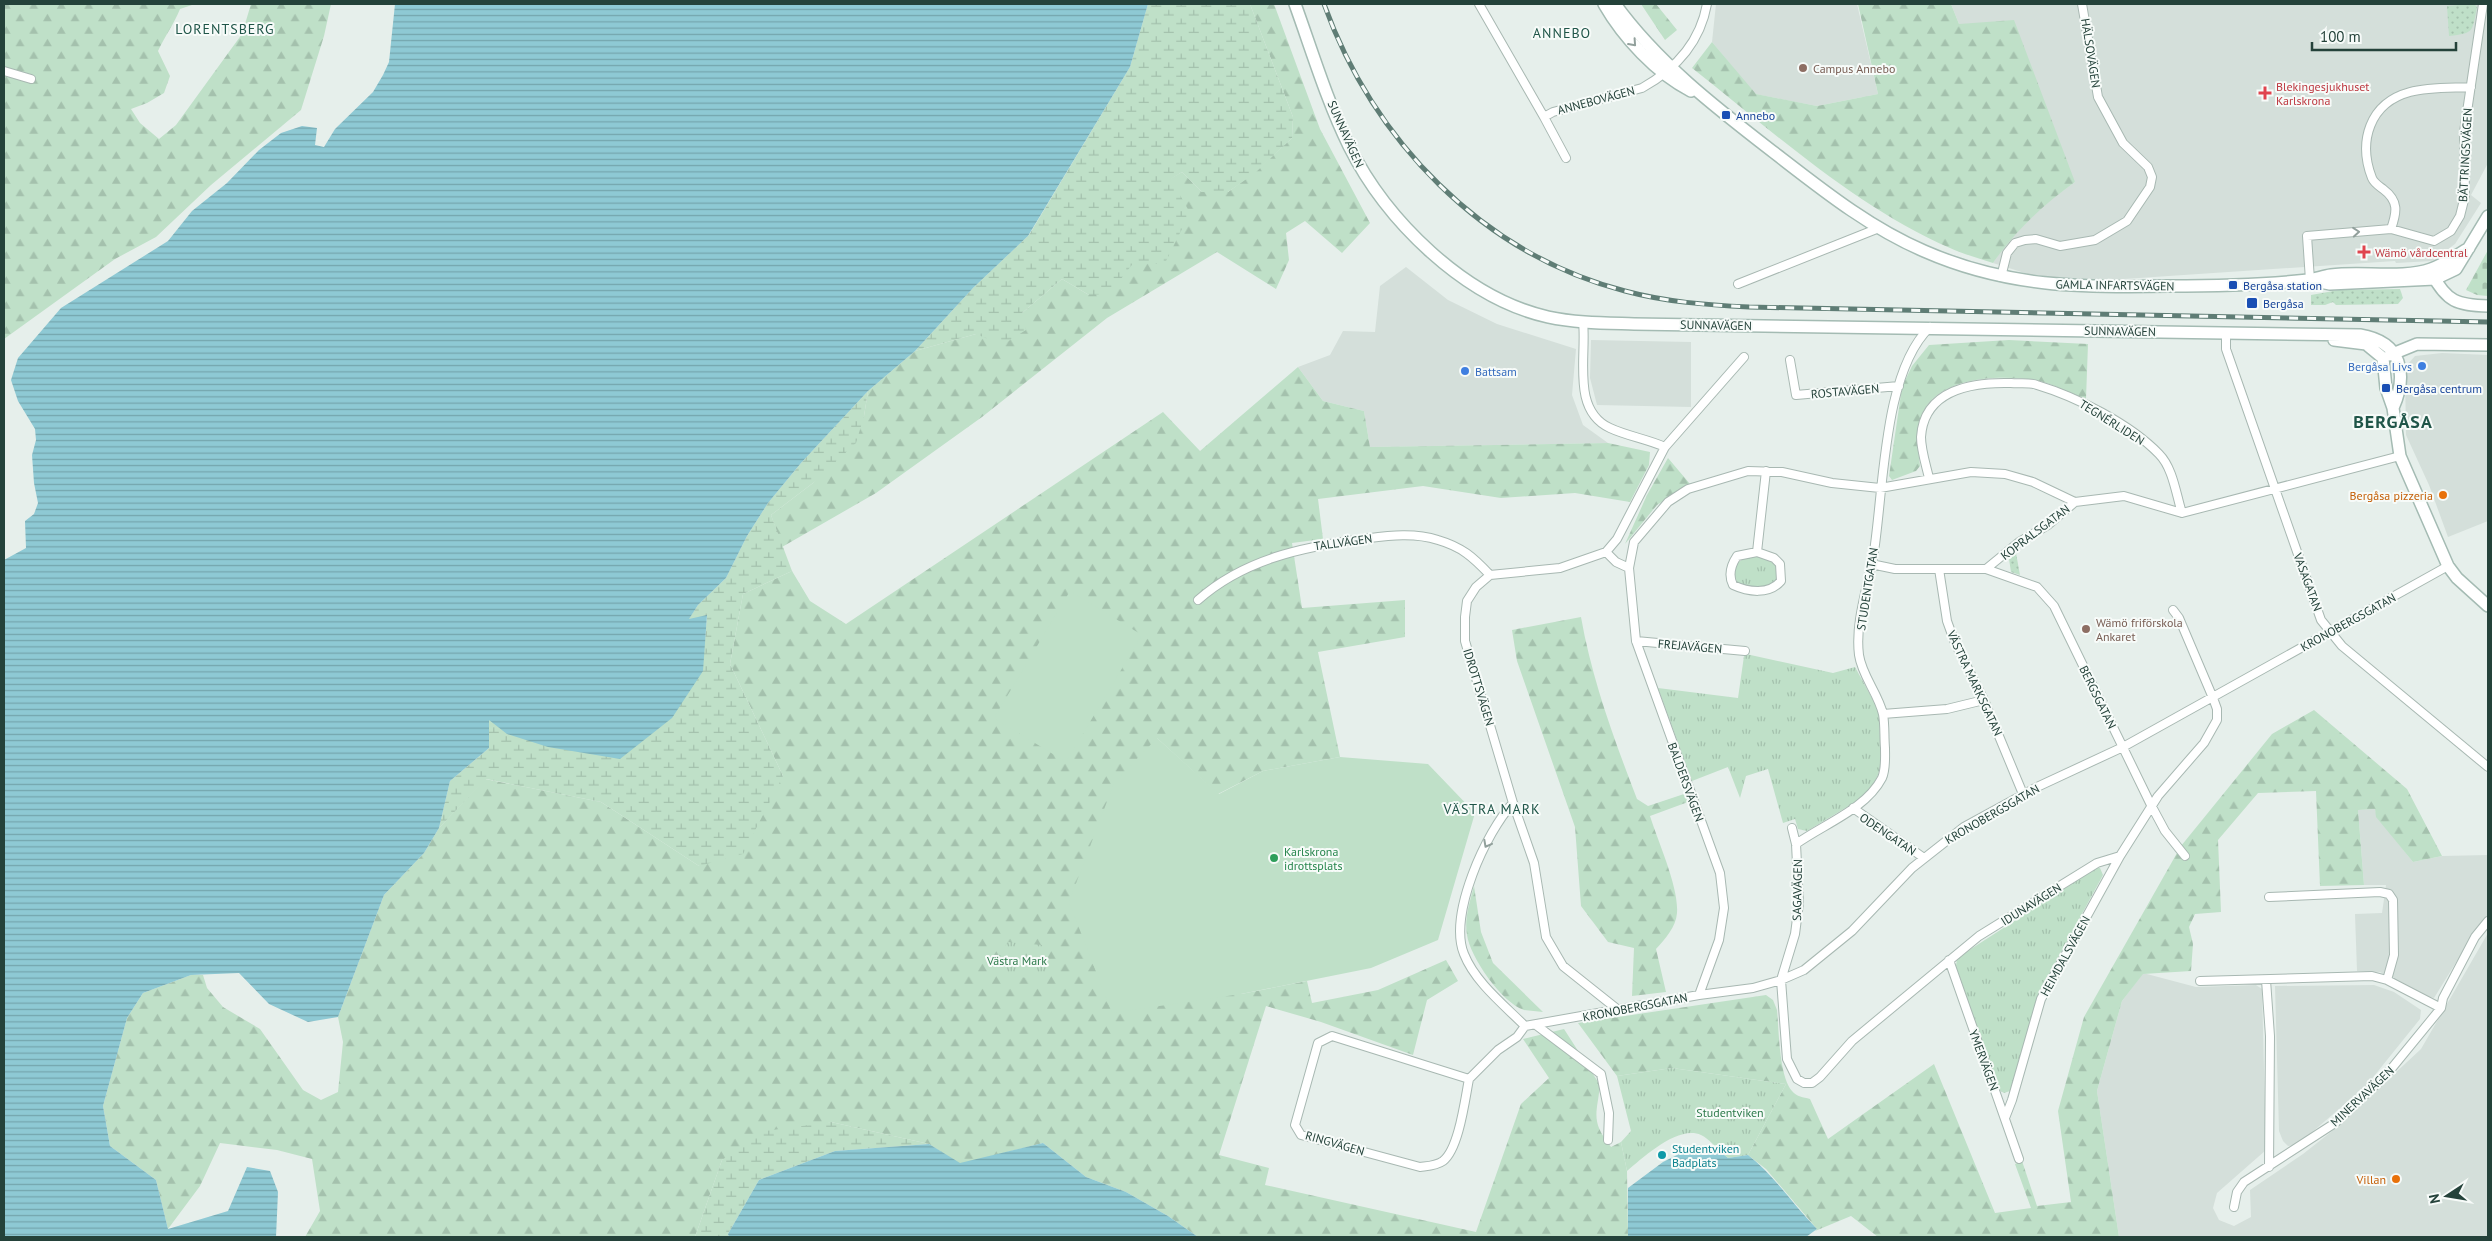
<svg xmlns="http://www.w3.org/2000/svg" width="2492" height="1241" font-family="'PT Sans',sans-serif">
<defs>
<pattern id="grass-dots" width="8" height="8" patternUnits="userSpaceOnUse" patternTransform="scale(1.25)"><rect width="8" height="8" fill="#bfe0c8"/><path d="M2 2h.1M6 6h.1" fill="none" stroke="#a4c1ad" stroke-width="1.8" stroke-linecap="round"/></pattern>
<pattern id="forest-firs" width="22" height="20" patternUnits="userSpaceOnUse" patternTransform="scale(1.25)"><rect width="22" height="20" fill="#bfe0c8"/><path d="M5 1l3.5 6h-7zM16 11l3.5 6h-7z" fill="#a4c1ad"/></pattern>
<pattern id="wetland-marsh" width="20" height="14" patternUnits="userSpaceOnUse" patternTransform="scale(1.25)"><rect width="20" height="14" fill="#bfe0c8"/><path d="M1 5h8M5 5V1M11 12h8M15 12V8" fill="none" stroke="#a4c1ad"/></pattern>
<pattern id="cemetery-stones" width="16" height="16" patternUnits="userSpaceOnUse" patternTransform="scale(1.25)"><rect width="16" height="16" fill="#bfe0c8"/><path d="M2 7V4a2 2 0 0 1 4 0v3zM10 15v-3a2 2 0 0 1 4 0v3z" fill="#a4c1ad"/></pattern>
<pattern id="park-tufts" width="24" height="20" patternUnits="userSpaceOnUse" patternTransform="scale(1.25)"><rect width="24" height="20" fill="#bfe0c8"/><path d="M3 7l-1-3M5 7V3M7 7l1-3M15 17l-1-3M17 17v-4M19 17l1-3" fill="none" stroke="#a4c1ad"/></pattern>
<pattern id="water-rules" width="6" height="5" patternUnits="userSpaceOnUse" patternTransform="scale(1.25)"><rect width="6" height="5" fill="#8ec9d4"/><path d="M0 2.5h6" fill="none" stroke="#74a5ad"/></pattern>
</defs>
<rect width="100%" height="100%" fill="#e6efeb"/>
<!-- built -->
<path fill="#d4dfda" d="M1716 4H1857L1878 94 1817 106 1755 94 1712 42Z
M1951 4H2488V163L2471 195 2481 203 2455 244 2432 261 2396 263 2395 261 2109 280 2066 279 2031 275 1993 263 2009 239 2046 203 2075 182 1959 24Z
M1406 267 1448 300 1497 324 1576 349 1572 395 1583 425 1608 443 1370 447 1364 411 1323 401 1298 367 1330 355 1343 331 1375 332 1380 286Z
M1591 340 1691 342V407L1597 405 1590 378Z
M2442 353 2488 355V521L2448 537 2429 485 2406 435 2405 371 2408 364 2415 356Z
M2375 809 2377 817 2413 862 2442 856 2488 855V917L2468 943 2434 998 2421 995 2380 972 2357 971 2355 914 2382 913 2386 885H2364L2358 810Z
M2488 933V1237H2119L2097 1091 2122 1001 2143 973 2196 987 2256 985 2262 989 2266 1150 2217 1193 2213 1208 2219 1220 2234 1226 2251 1217 2250 1190 2303 1154 2336 1128 2421 1049Z
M2374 985 2394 992 2421 1010 2420 1019 2366 1086 2297 1145 2288 1146 2283 1141 2279 1131 2275 986Z"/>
<!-- grass -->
<path fill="url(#grass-dots)" d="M2468 4H2474L2477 7C2472 32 2475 33 2449 36L2447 6Z
M2400 289 2403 298 2398 304 2336 305 2333 302 2325 305H2311V295L2339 290Z
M2016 553 2020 575 2011 572 2009 559Z"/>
<!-- forest -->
<path fill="url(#forest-firs)" d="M4 4H195L180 9C174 24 165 36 158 51L170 76 164 93 147 103 131 109 140 123 159 139 176 125 242 34 251 4H331L324 36 301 110 211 185 156 237 115 259 4 339Z
M1250 4H1274L1320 129 1370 223 1342 253 1305 221 1286 233 1289 260 1276 289 1217 252 1107 318 982 417 876 493 782 547 771 515 813 483 864 416 868 391 915 351 976 334 1022 313 1062 279 1089 295 1170 179 1182 172 1202 192H1228L1255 172 1292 138 1293 117Z
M1641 4H1656L1677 30 1665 40Z
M1858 4H1951L1959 24 2014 20 2075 182C2043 205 2016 230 1993 263 1978 258 1963 254 1950 248 1857 208 1771 130 1692 68L1712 42 1756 94 1817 106 1878 94Z
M2009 340 2088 344 2086 399C2070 393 2052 383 2035 380 2001 375 1941 376 1923 412 1915 429 1918 448 1920 466L1916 471 1892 480 1889 476 1902 387 1912 366 1929 345Z
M1298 367 1323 401 1364 411 1370 447 1608 443 1650 452 1649 465 1630 502 1575 493 1501 498 1423 486 1318 499 1323 539 1292 543 1302 608 1405 600V637L1318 652 1340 757 1263 771 1218 794 1157 738 1241 994 1307 981 1312 1003 1378 990 1446 960 1458 981 1427 1000 1413 1055 1321 1022 1266 1006 1219 1155 1269 1168 1265 1185 1476 1232 1521 1104 1549 1078 1523 1039 1564 1029 1600 1085C1597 1114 1590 1121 1611 1147L1621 1142 1627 1171 1628 1237H1198L1168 1216 1126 1192 1086 1177 1043 1143 960 1164 929 1144 831 1122 722 1160 695 1237H305L320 1211 312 1159 277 1150 220 1143 200 1186 168 1229 156 1180 110 1146 103 1106 127 1018 143 993 191 975H203L207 988 223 1007 260 1029 303 1090 321 1100 338 1092 343 1042 338 1017 384 895 424 853 439 828 485 779 601 802 699 866 783 776 730 664 743 594 792 571 810 601 846 624 1163 412 1200 451Z
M1668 458 1690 484 1657 505 1625 544 1647 495Z
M1581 617C1592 680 1614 739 1637 799L1648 806 1684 794 1688 802 1650 816C1658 842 1679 887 1677 913 1676 927 1665 939 1656 949L1666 992 1632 996 1634 948 1608 942 1581 906 1575 827 1517 661 1512 630Z
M2314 710 2407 789 2442 856 2413 862 2376 817 2375 809 2358 810 2364 885 2320 886 2316 791 2258 793 2218 840 2221 912 2195 914 2189 927 2193 944 2191 971 2143 974 2122 1001 2097 1091 2119 1237H1878L1851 1216 1815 1231 1817 1229 1766 1169 1748 1155 1786 1084 1672 1068 1617 1076 1578 1023 1766 995 1773 1000 1777 1010C1779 1030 1779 1076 1792 1091 1797 1097 1803 1097 1810 1099L1828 1139 1934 1064 1995 1213 2031 1208 2015 1164 2022 1161 2037 1206 2071 1202 2058 1111 2084 1017 2181 846 2272 734Z
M1474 886 1481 932 1493 963 1543 1012C1537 1011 1530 1011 1524 1010 1502 1003 1470 957 1467 935 1464 919 1470 901 1474 886Z"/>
<!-- wetland -->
<path fill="url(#wetland-marsh)" d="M1148 4H1250L1293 117 1292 138 1255 173 1228 192H1202L1182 172 1171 179 1190 213 1164 265 1135 261 1109 294 1089 295 1062 279 1022 313 1026 330 1002 345 976 334 915 351 973 288 1029 235 1130 67Z
M868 391 864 416 856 443 813 483 771 515 792 571 743 594 730 664 783 776 743 854 699 866 601 802 486 779 439 828 450 781 489 748V719L705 640 707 616 688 620 698 605 726 578 747 536 768 503 801 463Z
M831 1122 929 1144 835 1151 759 1180 728 1234 729 1237H695L722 1160 765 1131Z"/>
<!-- cemetery -->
<path fill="url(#cemetery-stones)" d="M2488 250V296L2477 295 2466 290Z"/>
<!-- park -->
<path fill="url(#park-tufts)" d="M1757 555C1762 557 1771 559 1775 563 1783 572 1777 586 1766 588 1758 589 1746 585 1738 584L1733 573C1737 560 1744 557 1757 555Z
M1746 654 1833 673 1855 667 1879 711 1881 763 1878 775 1870 790 1852 804 1807 831 1798 829 1795 819 1783 823 1768 769 1746 776 1740 798 1728 767 1692 781 1658 688 1738 698 1744 656Z
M2096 868H2100L2103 875 2038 995 2010 1091 2004 1093 1999 1090 1956 966 1957 958Z
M1008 942 1042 945 1050 970 1042 979 997 975 993 963Z
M1672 1068 1786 1084 1748 1155 1728 1158C1721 1152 1708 1138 1701 1135 1678 1125 1644 1157 1627 1171L1621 1142 1631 1131 1617 1076Z"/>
<!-- pitch -->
<path fill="#bfe0c8" d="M1070 591 1142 635 1066 762 994 718Z
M1157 738 1219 794 1263 771 1340 757 1428 764 1475 813 1438 940 1371 968 1241 994 1112 1013 1069 902 1114 783Z"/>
<!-- water -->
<path fill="url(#water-rules)" d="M395 4H1148L1130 67 1028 236 973 288 915 351 868 391 801 463 768 503 747 536 726 578 698 605 689 619 707 615 703 671 672 718 620 759 548 747 507 734 489 720V748L450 781 439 828 424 853 384 895 338 1017 308 1022 269 1004 239 973 191 975 143 993 127 1018 103 1106 110 1146 156 1180 168 1229 228 1211 247 1167 270 1171 278 1192 276 1237H4V560L26 548 25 521 34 514 38 503 34 483 32 455 36 440 35 429 18 401 11 380 18 358 61 308 168 241 192 211 227 183 259 150 281 133 302 126 317 128 315 145 324 147 335 129 373 92 383 75 389 62Z
M1043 1143 1086 1177 1126 1192 1168 1216 1198 1237H729L728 1234 759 1180 835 1151 929 1144 960 1163Z
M1697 1145 1714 1147 1728 1158 1748 1155C1775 1176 1793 1205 1817 1229L1806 1237H1628V1188L1663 1162Z"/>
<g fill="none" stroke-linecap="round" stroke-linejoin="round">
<!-- street casing -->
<g stroke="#a8b8b2" stroke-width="10">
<path id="street" d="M1479 4 1544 117 1566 158
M4 71 31 79
M1544 117 1553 112 1642 88C1676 69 1700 43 1707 4
M2391 229C2397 212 2399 201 2383 189 2379 186 2374 183 2372 178 2358 142 2369 103 2410 92 2428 87 2452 88 2471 87
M2001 277 2007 253 2015 243 2025 240 2036 239 2060 246 2095 240 2127 221 2150 187 2152 177 2148 167 2123 143 2098 97 2082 4
M2310 280 2307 236 2391 229 2434 241 2451 231 2460 216 2465 196 2464 132 2483 4
M1738 284 1879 228
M1583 322C1587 356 1571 410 1610 428 1627 436 1647 439 1665 447
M2226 333V349L2321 620 2342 646 2488 767
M1790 360 1796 395 1899 386
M1929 478C1926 465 1921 450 1921 437 1924 389 1973 382 2011 383 2019 384 2029 382 2037 385 2077 397 2130 424 2159 454 2173 468 2176 494 2182 513
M1606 552 1616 562 1629 568 1634 542 1668 502 1688 489 1748 471 1782 472 1832 483 1880 488 1971 472 2005 474 2033 482 2075 502
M1757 552 1774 558 1780 564 1781 581C1769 595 1748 592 1733 585 1728 575 1731 565 1737 556Z
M1757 552 1766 471
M1871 564 1895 569H1986L2019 542 2048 525 2075 502 2124 496 2182 513 2400 456
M1629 568 1636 641 1720 873 1724 908 1719 940 1699 995
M1939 569 1947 621 1955 643 1984 700 2023 794
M1986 569 2037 587 2054 606 2151 805 2165 831 2185 856
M1198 600C1244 559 1303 547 1362 539 1387 536 1413 532 1438 540 1462 547 1473 557 1490 575
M1636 641 1745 651
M1883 714 1947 709 1984 700
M1513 803C1486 832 1448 915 1464 954 1475 982 1504 1005 1525 1026
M1853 808 1924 858
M1792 828 1796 844 1799 903 1795 934 1781 980 1787 1059 1797 1079 1804 1083H1812L1820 1077 1852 1041 1979 936 2097 863 2120 856 2158 796 2204 743 2217 720V709L2213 698 2179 618 2173 610
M1796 844C1824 824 1866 809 1882 778 1886 769 1885 758 1885 748 1884 737 1885 725 1883 714 1878 693 1862 676 1859 655 1855 623 1867 589 1873 558 1884 494 1882 373 1930 327
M2269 897 2380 892 2389 894 2393 900 2394 955 2387 980
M1949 960 2019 1159
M2266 980 2270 1036 2269 1167
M2200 981 2372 976 2387 980 2441 1008
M1617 1009 1563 966 1546 937 1534 863 1513 803 1465 641V617L1467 601 1476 587 1490 575 1560 568 1606 552 1617 539 1665 447 1744 357
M1536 1025 1601 1074 1609 1113 1608 1140
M1469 1079C1465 1099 1459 1149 1443 1161 1436 1166 1428 1166 1420 1167L1301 1135 1295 1125 1318 1043 1332 1036 1469 1079 1498 1050 1517 1037 1525 1026 1699 995 1753 988 1781 980 1804 970 1852 931 1912 868 1964 827 2037 787 2123 747 2448 566
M2005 1118 2012 1100 2041 999 2120 856
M2234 1207 2237 1192 2244 1182 2335 1123 2387 1074 2441 1008 2443 998 2475 937 2488 921"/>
</g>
<!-- secondary casing -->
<g stroke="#a4bbb3" stroke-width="14">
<path id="secondary" d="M1295 4C1312 51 1327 101 1349 146 1386 220 1464 298 1548 317 1576 323 1605 323 1634 324L2360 335C2402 342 2408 374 2393 408
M1604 4C1623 37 1656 73 1691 91
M1615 4C1657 62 1715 107 1772 151 1820 188 1868 227 1924 251 2006 287 2081 288 2169 286 2215 286 2262 285 2308 280 2316 279 2323 276 2331 275 2362 271 2403 279 2431 269 2445 264 2457 255 2469 248
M2432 274C2447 302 2457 305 2488 306
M2315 281 2330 284 2435 279 2456 269 2488 216
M2334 340 2366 344 2383 358 2386 388 2393 408 2400 456 2448 566 2457 578 2488 606
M2390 355 2417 344 2488 345"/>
</g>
<!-- street -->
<use href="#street" stroke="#fff" stroke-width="8"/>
<!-- secondary -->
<use href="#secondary" stroke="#fff" stroke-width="11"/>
<!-- rail casing -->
<g stroke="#5f7d75" stroke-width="5">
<path id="rail" d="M1324 4C1373 140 1482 254 1625 291 1666 302 1707 305 1749 307L2488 322"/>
</g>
<!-- rail -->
<use href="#rail" stroke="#f7fbf9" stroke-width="3" stroke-dasharray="9" stroke-linecap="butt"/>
</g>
<!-- one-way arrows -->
<defs><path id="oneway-chevron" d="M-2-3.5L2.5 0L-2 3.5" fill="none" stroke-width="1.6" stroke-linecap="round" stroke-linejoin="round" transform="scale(1.25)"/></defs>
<g stroke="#92a09c">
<use href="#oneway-chevron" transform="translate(1633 43) rotate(48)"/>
<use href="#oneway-chevron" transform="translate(2356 232) rotate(-5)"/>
<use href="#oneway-chevron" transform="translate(1487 844) rotate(118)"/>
</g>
<!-- markers -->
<g fill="#8d6e63" stroke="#f7fbf9" stroke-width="2">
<circle cx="1803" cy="68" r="5"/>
<circle cx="2086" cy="629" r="5"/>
</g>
<g fill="#e0444e" stroke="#f7fbf9" stroke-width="2">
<path d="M2262.5 85.5h5v5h5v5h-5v5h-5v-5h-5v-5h5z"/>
<path d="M2361.5 244.5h5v5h5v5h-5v5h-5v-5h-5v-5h5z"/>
</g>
<g fill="#1a4fb4" stroke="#f7fbf9" stroke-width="2">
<rect x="1721" y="110" width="10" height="10" rx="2.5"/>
<rect x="2228" y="280" width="10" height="10" rx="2.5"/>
<rect x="2246" y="297" width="12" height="12" rx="2.5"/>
<rect x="2381" y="383" width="10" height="10" rx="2.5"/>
</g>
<g fill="#3f7fe0" stroke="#f7fbf9" stroke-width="2">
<circle cx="2422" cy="366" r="5"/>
<circle cx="1465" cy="371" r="5"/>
</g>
<g fill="#e8710a" stroke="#f7fbf9" stroke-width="2">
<circle cx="2443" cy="495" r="5"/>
<circle cx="2396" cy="1179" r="5"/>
</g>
<circle fill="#2e9e5b" stroke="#f7fbf9" stroke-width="2" cx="1274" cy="858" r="5"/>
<circle fill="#0f9aa8" stroke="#f7fbf9" stroke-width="2" cx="1662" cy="1155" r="5"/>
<g text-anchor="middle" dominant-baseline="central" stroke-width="4" stroke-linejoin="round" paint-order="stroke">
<!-- street labels -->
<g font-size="12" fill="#24423a" stroke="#f7fbf9">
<text transform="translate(2091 53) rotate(81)">HÄLSOVÄGEN</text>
<text transform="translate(1596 100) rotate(-15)">ANNEBOVÄGEN</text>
<text transform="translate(1346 134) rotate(66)">SUNNAVÄGEN</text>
<text transform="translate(2465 155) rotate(-87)">BÄTTRINGSVÄGEN</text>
<text transform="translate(2115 285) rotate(1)">GAMLA INFARTSVÄGEN</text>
<text transform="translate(1716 325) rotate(1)">SUNNAVÄGEN</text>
<text transform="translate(2120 331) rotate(1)">SUNNAVÄGEN</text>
<text transform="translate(1845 391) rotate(-5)">ROSTAVÄGEN</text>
<text transform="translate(2112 422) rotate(32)">TEGNÉRLIDEN</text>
<text transform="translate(2035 532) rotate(-37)">KOPRALSGATAN</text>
<text transform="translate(1343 542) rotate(-8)">TALLVÄGEN</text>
<text transform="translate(2308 582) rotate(70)">VASAGATAN</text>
<text transform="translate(1867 589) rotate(-81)">STUDENTGATAN</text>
<text transform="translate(2348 622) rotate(-29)">KRONOBERGSGATAN</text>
<text transform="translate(1690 646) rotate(5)">FREJAVÄGEN</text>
<text transform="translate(1975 683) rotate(65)">VÄSTRA MARKSGATAN</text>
<text transform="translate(1479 687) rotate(73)">IDROTTSVÄGEN</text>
<text transform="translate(2098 697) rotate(64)">BERGSGATAN</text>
<text transform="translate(1686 782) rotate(70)">BALDERSVÄGEN</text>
<text transform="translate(1992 814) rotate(-30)">KRONOBERGSGATAN</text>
<text transform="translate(1888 834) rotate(34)">ODENGATAN</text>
<text transform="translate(1797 890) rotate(-89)">SAGAVÄGEN</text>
<text transform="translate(2031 904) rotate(-32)">IDUNAVÄGEN</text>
<text transform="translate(2065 956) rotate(-61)">HEIMDALSVÄGEN</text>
<text transform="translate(1635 1007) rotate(-11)">KRONOBERGSGATAN</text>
<text transform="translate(1984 1060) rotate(70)">YMERVÄGEN</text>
<text transform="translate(2362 1096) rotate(-43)">MINERVAVÄGEN</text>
<text transform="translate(1335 1143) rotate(16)">RINGVÄGEN</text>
</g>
<!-- education labels -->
<g font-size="12" fill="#785e54" stroke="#f7fbf9" text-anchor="start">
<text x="1813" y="68">Campus Annebo</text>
<text x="2096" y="622">Wämö friförskola<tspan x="2096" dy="14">Ankaret</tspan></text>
</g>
<!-- health labels -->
<g font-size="12" fill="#be3a42" stroke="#f7fbf9" text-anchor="start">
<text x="2276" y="86">Blekingesjukhuset<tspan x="2276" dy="14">Karlskrona</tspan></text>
<text x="2375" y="252">Wämö vårdcentral</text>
</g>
<!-- transit labels -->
<g font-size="12" fill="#164399" stroke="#f7fbf9" text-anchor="start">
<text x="1736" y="115">Annebo</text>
<text x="2243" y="285">Bergåsa station</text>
<text x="2263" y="303">Bergåsa</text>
<text x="2396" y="388">Bergåsa centrum</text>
</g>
<!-- shop labels -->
<g font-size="12" fill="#366cbe" stroke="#f7fbf9" text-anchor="end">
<text x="2412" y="366">Bergåsa Livs</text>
<text x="1475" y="371" text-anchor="start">Battsam</text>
</g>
<!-- food labels -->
<g font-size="12" fill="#c56008" stroke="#f7fbf9" text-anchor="end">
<text x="2433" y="495">Bergåsa pizzeria</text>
<text x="2386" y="1179">Villan</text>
</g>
<!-- leisure labels -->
<g font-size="12" fill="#27864d" stroke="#f7fbf9" text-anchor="start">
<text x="1284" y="851">Karlskrona<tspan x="1284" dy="14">idrottsplats</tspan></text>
</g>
<!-- park labels -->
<g font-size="12" fill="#2d7a4b" stroke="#f7fbf9">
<text x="1017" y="960">Västra Mark</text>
<text x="1730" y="1112">Studentviken</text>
</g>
<!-- culture labels -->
<g font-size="12" fill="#0d838f" stroke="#f7fbf9" text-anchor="start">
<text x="1672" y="1148">Studentviken<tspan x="1672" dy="14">Badplats</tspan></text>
</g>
<!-- neighbourhood labels -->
<g font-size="14" letter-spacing="1" fill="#1f5548" stroke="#f7fbf9">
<text x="225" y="29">LORENTSBERG</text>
<text x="1562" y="33">ANNEBO</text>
<text x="1492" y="809">VÄSTRA MARK</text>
</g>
<!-- district labels -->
<g font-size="18" font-weight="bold" letter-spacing="1" fill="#1f5548" stroke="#f7fbf9">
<text x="2393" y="421">BERGÅSA</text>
</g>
</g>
<!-- border -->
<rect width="2492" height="1241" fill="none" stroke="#24423a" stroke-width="10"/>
<!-- north arrow -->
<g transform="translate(2447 1196) rotate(258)" stroke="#f7fbf9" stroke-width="4" paint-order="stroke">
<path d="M0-4L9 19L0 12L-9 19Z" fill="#24423a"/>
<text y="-8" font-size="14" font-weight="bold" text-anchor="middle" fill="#24423a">N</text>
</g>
<!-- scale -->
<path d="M2312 42v8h144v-8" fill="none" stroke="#24423a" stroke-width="2.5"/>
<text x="2320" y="42" font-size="15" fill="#24423a" stroke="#f7fbf9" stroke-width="4" paint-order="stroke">100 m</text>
</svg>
